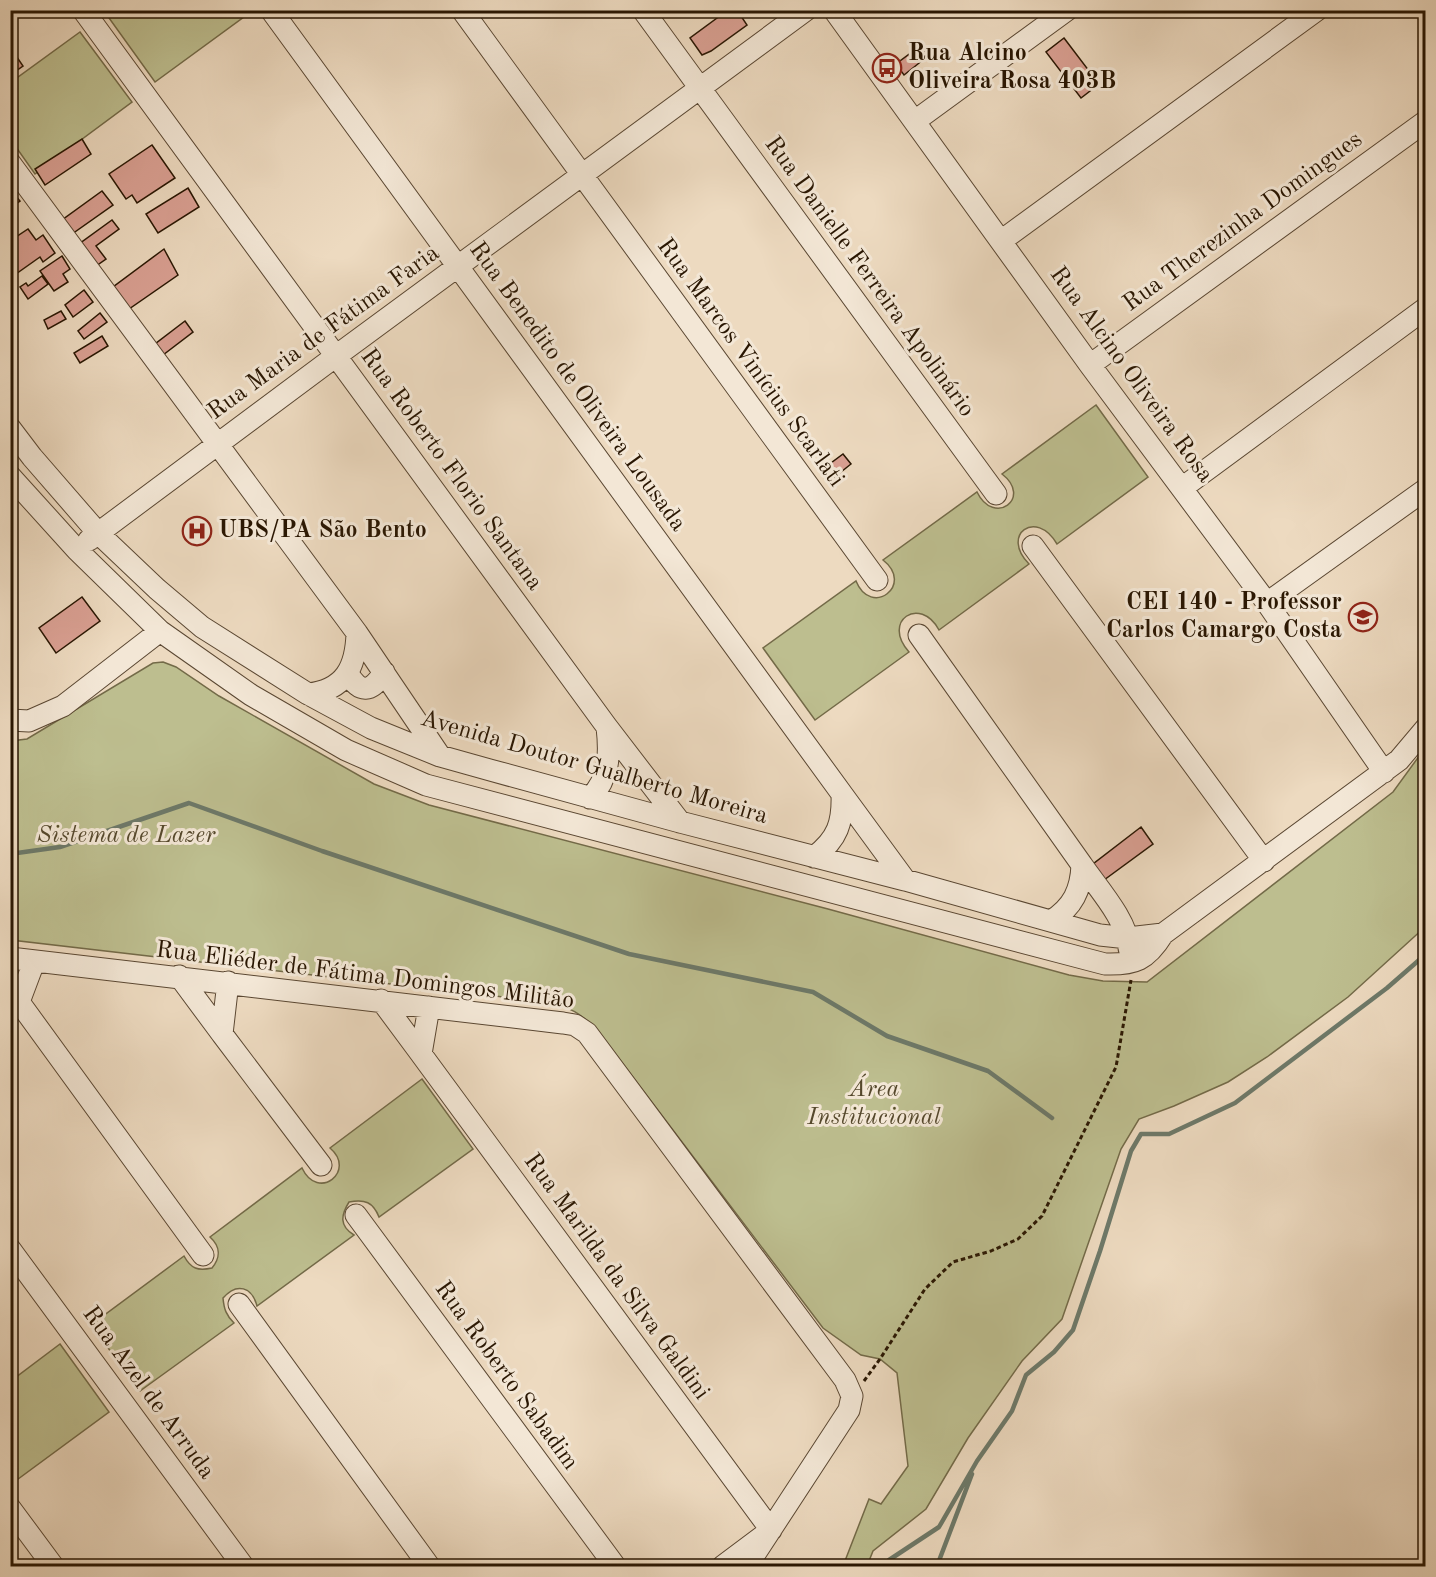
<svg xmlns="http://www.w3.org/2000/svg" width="1436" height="1577" font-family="'Old Standard TT',serif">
<rect width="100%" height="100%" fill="#eddac0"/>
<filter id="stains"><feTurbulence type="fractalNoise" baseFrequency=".00333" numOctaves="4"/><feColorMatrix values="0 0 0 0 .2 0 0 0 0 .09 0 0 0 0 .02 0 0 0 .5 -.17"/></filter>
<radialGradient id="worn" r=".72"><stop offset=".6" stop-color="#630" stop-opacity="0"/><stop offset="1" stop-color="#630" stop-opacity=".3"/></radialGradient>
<!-- green -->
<path fill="#bdbe8f" stroke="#736a48" stroke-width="1.5" d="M104 11 252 10V11L155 82Z
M80 32 132 102 35 174 11 140 10 83Z
M1096 405 1148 477 1057 544C1036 508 1000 535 1029 564L939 630C920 595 881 621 909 652L815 720 763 648 856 581C871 618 915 585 883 560L977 492C994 527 1033 498 1002 474Z
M163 662 176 667 219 696 374 784 429 805 828 909 1069 975 1103 981 1147 982 1393 792 1425 748V927L1348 997 1267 1057 1228 1082 1174 1106 1139 1119 1121 1149 1062 1319 1022 1361 968 1438 926 1509 873 1551 867 1566H843L869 1499 881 1504 908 1466 897 1373 880 1359 861 1355 823 1328 598 1031C579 1012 572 1008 546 1002L11 940V741L27 739 153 663Z
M422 1079 473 1149 379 1217C373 1202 365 1199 349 1202 341 1215 339 1226 354 1235L257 1306C252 1287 237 1282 223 1298 224 1309 226 1315 234 1323L140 1391 91 1325 184 1256C191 1269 198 1271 212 1268 221 1257 220 1246 210 1237L302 1168C318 1202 357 1171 330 1148Z
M60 1344 109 1412 14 1482 10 1477 11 1381Z"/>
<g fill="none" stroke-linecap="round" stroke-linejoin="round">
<!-- stream -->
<path stroke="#6d7969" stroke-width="4.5" d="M10 854 60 847 189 803 322 851 629 954 813 992 887 1036 988 1071 1052 1118
M887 1566 889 1560 939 1527 977 1461 1012 1411 1026 1375 1054 1352 1073 1330 1100 1251 1131 1151 1141 1134H1169L1235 1103 1387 988 1426 954
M937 1566 972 1474"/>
</g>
<!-- building -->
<path fill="#daa093" stroke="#291602" stroke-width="1.5" d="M728 10H737L747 25 711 51 702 55 690 38Z
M1064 38 1099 84 1081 98 1046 52Z
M920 46 928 56 904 75 896 64Z
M10 47 23 66 10 75Z
M82 139 91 154 45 185 35 169Z
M152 145 175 178 137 203 132 195 126 199 109 174Z
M188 188 199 207 158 233 146 214Z
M10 189 20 201 10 208Z
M102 191 113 205 72 234 62 220Z
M112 220 119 229 96 246 106 259 96 266 79 244Z
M28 229 36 240 43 235 55 253 43 262 40 257 13 276 10 273V241Z
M164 249 178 275 129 309 113 287Z
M62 256 70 269 63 274 68 282 54 291 40 271Z
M42 276 48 284 28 299 20 287 26 283 28 286Z
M84 290 93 302 73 317 65 305Z
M61 311 66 319 48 329 44 320Z
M100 313 107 322 84 339 78 331Z
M185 321 193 332 163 355 155 344Z
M102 336 108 346 80 363 74 353Z
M843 454 851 464 831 480 823 469Z
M82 597 100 621 56 653 39 628Z
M1141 827 1153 844 1104 880 1093 864Z"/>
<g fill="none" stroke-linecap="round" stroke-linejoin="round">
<!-- minor casing -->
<g stroke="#5a4732" stroke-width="23">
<path id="minor" d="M83 10 607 727
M271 10 842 794
M462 10 877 580
M643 10 996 494
M834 10 1090 365 1267 603 1384 772
M915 121 1067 10
M10 163 357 633 440 756
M1001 241 1317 10
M1090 365 1426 121
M10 428 32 457 98 533 157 589 202 627 308 694 371 728 440 756 490 770 680 822 905 880 1100 935 1128 938 1163 934
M10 476 77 550 160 631 251 695 346 750 426 785 1105 964C1135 965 1147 960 1163 934L1399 760 1426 728
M1182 488 1426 308
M89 540 336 356 806 10
M1033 546 1264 861
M1267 603 1426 489
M919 635 1082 865
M348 673C359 694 372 693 384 672
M308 694C345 690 356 667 357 633
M10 720 29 721 63 706 160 631
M590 798C610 778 610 753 607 727L680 822
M814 857C838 839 843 822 842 794L905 880
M1051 921C1073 907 1081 890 1082 865 1097 887 1128 921 1129 948
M10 958 563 1023 575 1025 587 1033 845 1380 852 1396 849 1410 747 1566
M179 976 222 1034 228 982
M11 992 19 1002 34 962
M381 1000 421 1054 429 1007
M19 1002 203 1255
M222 1034 321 1165
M421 1054 771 1530 723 1566
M356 1215 615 1566
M10 1249 243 1566
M239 1304 429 1566
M10 1508 53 1566"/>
</g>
<!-- path -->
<path stroke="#291602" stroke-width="3" stroke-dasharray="4.5 3" stroke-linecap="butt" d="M864 1381 880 1359 925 1289 953 1262 991 1251 1018 1239 1042 1216 1116 1067 1131 980"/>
<!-- minor -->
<use href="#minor" stroke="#f3e7d6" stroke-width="21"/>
</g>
<!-- icons -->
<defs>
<g id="bus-ring" transform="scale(1.5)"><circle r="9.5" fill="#f3e7d6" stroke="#8f2418" stroke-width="1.5"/><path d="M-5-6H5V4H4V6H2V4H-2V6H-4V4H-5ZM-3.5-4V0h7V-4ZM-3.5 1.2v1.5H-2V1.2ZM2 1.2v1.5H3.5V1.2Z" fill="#8f2418"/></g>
<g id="hospital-ring" transform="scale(1.5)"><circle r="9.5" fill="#f3e7d6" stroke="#8f2418" stroke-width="1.5"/><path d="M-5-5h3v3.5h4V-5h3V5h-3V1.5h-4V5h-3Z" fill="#8f2418"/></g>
<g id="school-ring" transform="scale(1.5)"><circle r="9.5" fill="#f3e7d6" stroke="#8f2418" stroke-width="1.5"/><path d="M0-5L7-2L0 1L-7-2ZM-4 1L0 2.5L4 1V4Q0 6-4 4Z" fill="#8f2418"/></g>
</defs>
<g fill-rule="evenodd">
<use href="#bus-ring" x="887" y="68"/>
<use href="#hospital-ring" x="197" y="531"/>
<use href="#school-ring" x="1363" y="617"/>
</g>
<g text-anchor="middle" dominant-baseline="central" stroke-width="6" stroke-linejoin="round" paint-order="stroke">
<!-- poi labels -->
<g font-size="24" font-weight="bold" fill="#291602" stroke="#f3e7d6" text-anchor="start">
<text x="908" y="54">Rua Alcino<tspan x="908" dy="28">Oliveira Rosa 403B</tspan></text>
<text x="218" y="531">UBS/PA São Bento</text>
<text x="1342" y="603" text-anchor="end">CEI 140 - Professor<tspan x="1342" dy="28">Carlos Camargo Costa</tspan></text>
</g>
<!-- street labels -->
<g font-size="24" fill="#291602" stroke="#f3e7d6">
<text transform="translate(1243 222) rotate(-36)">Rua Therezinha Domingues</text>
<text transform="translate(869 277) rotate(54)">Rua Danielle Ferreira Apolinário</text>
<text transform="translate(324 333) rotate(-36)">Rua Maria de Fátima Faria</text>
<text transform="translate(750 363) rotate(54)">Rua Marcos Vinícius Scarlati</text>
<text transform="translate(1131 375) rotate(54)">Rua Alcino Oliveira Rosa</text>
<text transform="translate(577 387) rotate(54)">Rua Benedito de Oliveira Lousada</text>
<text transform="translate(451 470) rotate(54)">Rua Roberto Florio Santana</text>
<text transform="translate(594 768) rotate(16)">Avenida Doutor Gualberto Moreira</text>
<text transform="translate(365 976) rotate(7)">Rua Eliéder de Fátima Domingos Militão</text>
<text transform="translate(616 1277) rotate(54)">Rua Marilda da Silva Galdini</text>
<text transform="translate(506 1376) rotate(54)">Rua Roberto Sabadim</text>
<text transform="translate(148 1393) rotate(54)">Rua Azel de Arruda</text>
</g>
<!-- park labels -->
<g font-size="24" font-style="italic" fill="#55482c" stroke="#f3e7d6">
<text x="126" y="836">Sistema de Lazer</text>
<text x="874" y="1090">Área<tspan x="874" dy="28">Institucional</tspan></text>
</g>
</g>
<!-- margin -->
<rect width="1436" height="1577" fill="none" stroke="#eddac0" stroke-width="36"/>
<rect x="12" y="12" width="1412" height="1553" fill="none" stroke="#291602" stroke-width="3"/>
<rect x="18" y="18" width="1400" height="1541" fill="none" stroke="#291602" stroke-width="1.5"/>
<rect width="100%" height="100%" filter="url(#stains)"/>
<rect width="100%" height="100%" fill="url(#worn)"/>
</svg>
